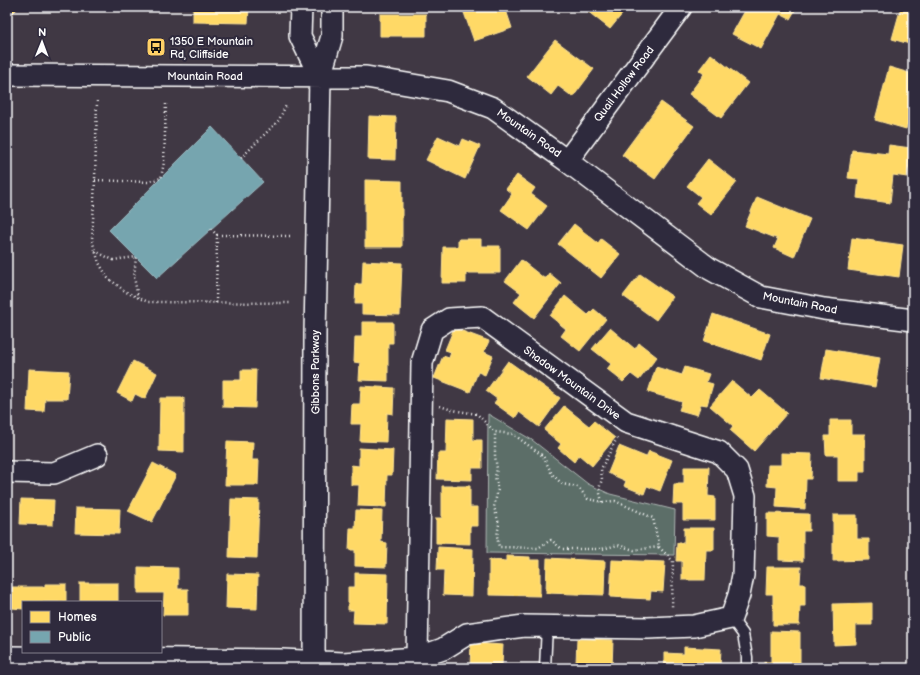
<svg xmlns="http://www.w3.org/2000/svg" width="920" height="675" font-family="'Balsamiq Sans',sans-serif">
<rect width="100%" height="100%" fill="#403844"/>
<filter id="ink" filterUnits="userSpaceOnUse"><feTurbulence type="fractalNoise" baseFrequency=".025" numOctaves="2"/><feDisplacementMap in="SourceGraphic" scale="8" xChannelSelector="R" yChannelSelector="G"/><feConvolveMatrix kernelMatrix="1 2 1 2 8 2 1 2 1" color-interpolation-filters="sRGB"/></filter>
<g filter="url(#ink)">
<!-- green -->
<path fill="#5b6e67" stroke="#adb6b3" d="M488 414 532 440 588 484 610 494 675 510 674 555 487 553Z"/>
<!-- homes -->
<path fill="#ffd966" stroke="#ffe494" d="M7 7H19L7 19Z
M193 7H249L248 23 193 22Z
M462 7H505L512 28 474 41Z
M588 7H628L610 29 586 10Z
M747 7H797L790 19 780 14 761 49 732 34Z
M901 7H913V45L892 39Z
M380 14H426V36H380Z
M555 40 594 69 573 97 558 86 551 95 527 76Z
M711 54 748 83 721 118 689 94 704 74 699 70Z
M889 67 913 74V104L906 129 875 120Z
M661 102 694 126 655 179 622 155Z
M369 116 396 117 395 160 368 159Z
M438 136 460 146 463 139 480 146 465 179 426 160Z
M889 145 911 148 907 177 893 175 890 203 857 198 859 179 848 178 852 150 888 154Z
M708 159 737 182 711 215 696 203 701 197 687 186Z
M517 175 535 188 531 194 547 206 529 230 501 210 512 194 506 189Z
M365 180 402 181V247H365Z
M757 197 810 219 794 257 774 248 778 239 745 226Z
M574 224 598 243 601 239 620 254 601 278 558 244Z
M852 238 903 245 899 277 848 270Z
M458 239H481V246H500V273H466V283H442L443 247H458Z
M521 260 545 279 549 273 561 283 534 318 514 302 521 293 505 281Z
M363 261 402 263 400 315 362 314V304H355L356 284H362Z
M640 274 673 297 656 320 623 296Z
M565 296 588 315 594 309 606 319 580 351 561 336 566 329 550 316Z
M713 314 770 334 761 360 704 341Z
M362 322H393V343H388V381L359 380 360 363 354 362 355 337H362Z
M454 328 489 341 484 352 493 356 485 375 478 372 470 392 434 378 443 356 449 358 451 352 445 350Z
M610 328 635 349 639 343 657 357 639 380 631 374 623 382 607 369 611 364 592 349Z
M826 349 880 358 875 387 821 378Z
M133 361 157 373 145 399 135 394 132 401 117 393Z
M508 361 560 398 539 427 519 412 515 418 494 403 497 399 486 391Z
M656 367 682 375 685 367 709 374 706 382 713 384 707 405 701 404 697 415 679 410 682 402 648 392Z
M29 369 69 371 67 399H45L44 412 27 411Z
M241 370H256L255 408 223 407V380H241Z
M732 381 752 398 760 390 787 413 754 451 730 430 733 426 710 406Z
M361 386 394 388 393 414 387 413 386 442 360 441 361 424H351L352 404H360Z
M160 398H184V452L159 451Z
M564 406 589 426 594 421 615 438 592 466 579 455 574 462 558 448 561 444 544 430Z
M447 418 473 419V440H482V468H472V480L437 479 438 453H446Z
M830 420H851V434H865V472H859V481H838V455H826L825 436H830Z
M227 441 253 442 252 460H259L258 485H225Z
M619 446 646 457 649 451 672 460 660 491 647 486 644 494 624 486 626 481 608 473Z
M359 448 393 450 392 475H387L386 507 358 506 359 485H351V465L359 466Z
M781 453 812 454 811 479H806L805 509 776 507 777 487 767 486 768 465H781Z
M153 463 176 475 152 522 128 511Z
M684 467H709L708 496 715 497V520H683V504H673L674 484H684Z
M442 486H470V507H478V526H470V544L436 543V518H442Z
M21 499 54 500 53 525 20 524Z
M231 499 259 500 257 558 229 557Z
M76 508 120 509 119 534 75 533Z
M356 510 382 511 381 542 387 543 386 567 355 566V550H349L350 528H355Z
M767 513 809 514V531H803V561L779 560V537L767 536Z
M833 515H857V539H869V560L833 561Z
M684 528H714V550H706L705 580H682V561H676L677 543H684Z
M438 547 473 549 472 596 443 595 444 570H437Z
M506 556 530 557V560H540V596L489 595V560L506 561Z
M547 558 605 561 604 595 546 593Z
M612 560 665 562 663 592 651 591 650 599 610 597Z
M138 567 178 568V589H188V615H163L164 593H138Z
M767 567H801L800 584H805V606H800L799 625H773V594H766Z
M355 573 388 574 387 624 353 623 354 610H348V587H355Z
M227 574 258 575 257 609 226 608Z
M80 583H118V602H80Z
M45 584H66V602H23V609L12 608V587H45Z
M872 603V625H856V644L834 645 833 604Z
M771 631 800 632V668H764V662H771Z
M577 639 613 640 612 668H586V663H576Z
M471 643 503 645 502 665H498V668H470Z
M684 647 721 649 720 668H664V653L684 654Z"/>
<!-- public -->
<path fill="#76a5af" stroke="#9fc0c7" d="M212 127 263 182 157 278 109 230Z"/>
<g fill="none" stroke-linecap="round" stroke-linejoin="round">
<!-- service casing -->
<g stroke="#fff" stroke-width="13">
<path id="service" d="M731 618 743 634 747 657V668
M545 668 547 626"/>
</g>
<!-- minor casing -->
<g stroke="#fff" stroke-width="24">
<path id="minor" d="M301 7 300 36 320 77 332 36V7
M7 75 366 77 448 91 493 108 567 161 710 269 761 297 824 309 913 320
M567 161 681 7
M7 472 54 473 97 455
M7 657 282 660 343 663 417 658 443 649 467 634 524 626 648 628 694 626 731 618 739 595 743 575 745 496 737 470 719 452 626 422 482 317 449 319 432 330 422 363 417 658
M314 668 315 334 320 77"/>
</g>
<!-- path -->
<path stroke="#fff" stroke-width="2.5" stroke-dasharray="1 3" stroke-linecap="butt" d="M97 101 95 180 92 240 99 263 108 278 126 292 148 302 292 303
M241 158 279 120 286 105
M95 180 148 182 161 178 164 162 166 103
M211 229 217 235
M95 251 113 260 136 257 134 277 138 298
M216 303 217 235 292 236
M440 406 452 410 477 414 495 432 513 434 543 456 552 474 562 484 578 487 588 499 603 502 615 501 653 518 659 547 634 550 618 545 602 549H562L551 540 538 548 499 547 497 536 499 524 494 507 498 489 495 477 497 469 495 456V432
M602 502 599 489 602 479 601 469 617 438
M659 547 673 561 672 609"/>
<!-- service -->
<use href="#service" stroke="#2f2a3d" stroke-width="10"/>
<!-- minor -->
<use href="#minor" stroke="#2f2a3d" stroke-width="21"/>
</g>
</g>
<!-- icons -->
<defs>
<g id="bus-square" transform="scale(1)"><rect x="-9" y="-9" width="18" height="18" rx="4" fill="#ffd166" stroke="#2f2a3d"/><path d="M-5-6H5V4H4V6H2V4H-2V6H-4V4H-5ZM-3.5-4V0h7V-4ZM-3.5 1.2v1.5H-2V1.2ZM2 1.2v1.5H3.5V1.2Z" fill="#111"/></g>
</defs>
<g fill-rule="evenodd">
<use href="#bus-square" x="156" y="47"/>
</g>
<g text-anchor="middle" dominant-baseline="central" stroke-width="4" stroke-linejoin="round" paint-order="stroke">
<!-- poi labels -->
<g font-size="11" fill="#fff" stroke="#2f2a3d" text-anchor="start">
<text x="170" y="41">1350 E Mountain<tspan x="170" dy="13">Rd, Cliffside</tspan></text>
</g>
<!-- street labels -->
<g font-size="11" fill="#fff" stroke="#2f2a3d">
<text x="205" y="76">Mountain Road</text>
<text transform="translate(624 84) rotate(-53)">Quail Hollow Road</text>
<text transform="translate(529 133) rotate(35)">Mountain Road</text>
<text transform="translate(800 303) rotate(11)">Mountain Road</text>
<text transform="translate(315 372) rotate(-90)">Gibbons Parkway</text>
<text transform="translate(572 383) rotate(36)">Shadow Mountain Drive</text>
</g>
</g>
<!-- margin -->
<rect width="920" height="675" fill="none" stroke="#2f2a3d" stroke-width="24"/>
<rect x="12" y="12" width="896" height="651" fill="none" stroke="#fff" stroke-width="1.5" filter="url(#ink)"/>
<!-- legend -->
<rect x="22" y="601" width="140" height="52" fill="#2f2a3d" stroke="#827f8b"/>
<rect x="30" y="611" width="20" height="12" fill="#ffd966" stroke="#827f8b"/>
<text x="58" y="621" font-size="12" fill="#ffffff">Homes</text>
<rect x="30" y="631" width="20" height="12" fill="#76a5af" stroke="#827f8b"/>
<text x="58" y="641" font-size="12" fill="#ffffff">Public</text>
<!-- north arrow -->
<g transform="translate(42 42) rotate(1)" stroke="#2f2a3d" stroke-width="3" paint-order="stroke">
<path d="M0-3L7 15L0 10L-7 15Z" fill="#ffffff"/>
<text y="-6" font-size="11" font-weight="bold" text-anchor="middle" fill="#ffffff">N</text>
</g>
</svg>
